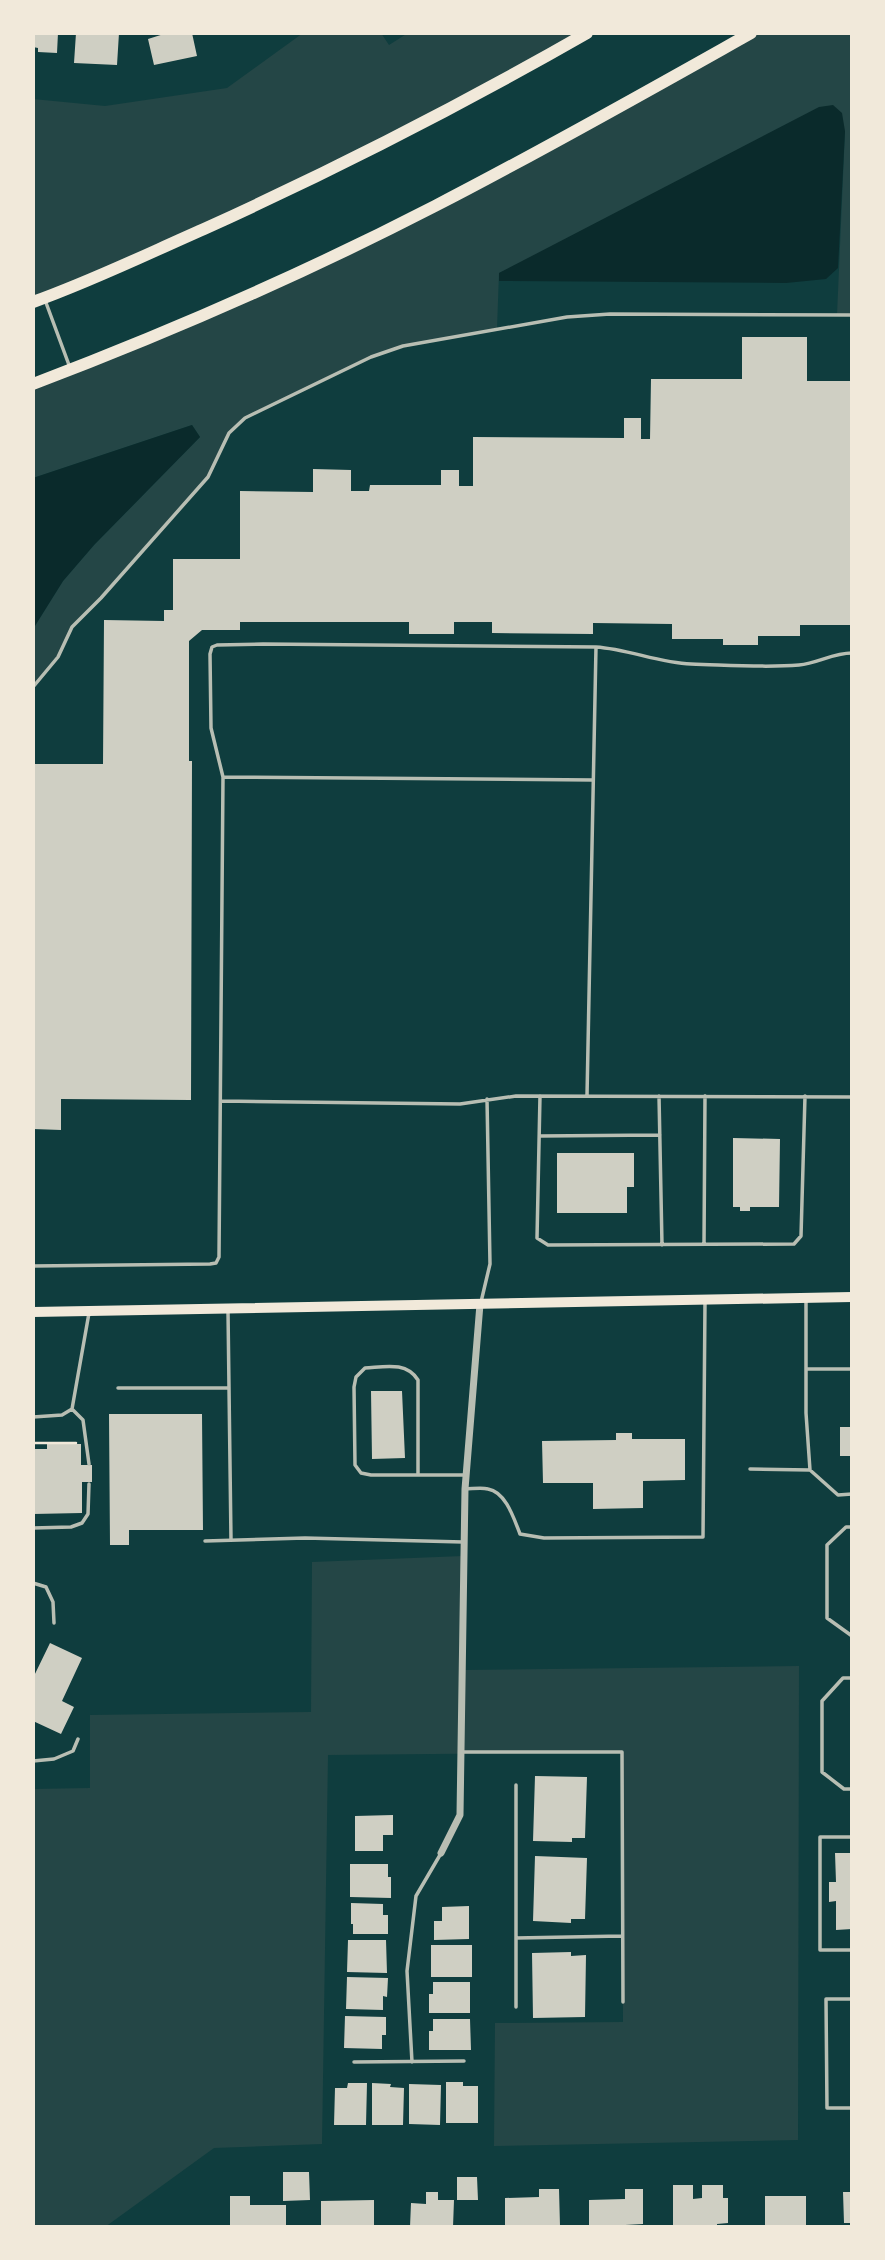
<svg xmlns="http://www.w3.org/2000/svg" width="885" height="2260" font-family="'Golos Text',sans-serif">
<rect width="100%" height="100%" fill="#0f3d3e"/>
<!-- green -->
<path fill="#244646" d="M303 33H381L389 45 408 33H587L329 170 33 302V99L105 106 227 88Z
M751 33H852V315H837L845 131 499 273 497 329 403 346 371 357 245 418 229 433 208 477 101 598 72 627 58 657 33 687V629L63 581 94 545 200 437 192 425 33 478V384L327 259Z
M463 1556 462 1670 799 1666 798 2140 494 2146 495 2023 623 2022 622 1752 328 1755 322 2144 214 2148 105 2227H33V1789L90 1788V1715L311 1712 312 1562Z"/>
<!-- water -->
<path fill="#0a2a2b" d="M833 105 842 113 845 131 838 268 826 279 786 283 499 281V273L819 107Z
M192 425 200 437 94 545 63 581 33 629V478Z"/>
<!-- building -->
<path fill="#cfcfc3" d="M33 33H58L57 53 38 52V48L33 47Z
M76 33H119L117 65 74 63Z
M167 33H192L197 56 154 65 148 39Z
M742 337H807V381H852V625H800V636H758V645H723V639H672V624L593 623V634L492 633V622H454V634H409V622H240V630H202L189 641V761H192L191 1100 61 1099V1130L33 1129V764H103L104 620 164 621V610H173V559H240V491L313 492V469L351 470V491H369L370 485H441V470H459V486H473V437L624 438V418H641V439H650L651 379H742Z
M733 1138 780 1139 779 1207H750V1211H740V1207H733Z
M557 1153H634V1187H627V1213H557Z
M371 1391H402L405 1458 372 1459Z
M109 1414H202L203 1530H129V1545H110Z
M840 1427H852V1456H840Z
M616 1433H632V1439H685V1480L643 1481V1508L593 1509V1483H543L542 1441 616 1440Z
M47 1444H81V1465H92V1482H82V1513L33 1514V1449H47Z
M50 1643 82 1658 62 1701 74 1707 61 1734 33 1721V1678Z
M535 1776 587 1777 585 1838H572V1842L533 1841Z
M393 1815V1835H383V1851H355V1816Z
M835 1853H852V1929L836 1930V1901L829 1902V1882H836Z
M535 1856 587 1858 585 1919H571V1923L533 1921Z
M350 1864H388V1877H391V1898L350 1897Z
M351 1903 383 1904V1915H388V1934H353V1924H351Z
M469 1906V1939L434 1940V1921H442V1907Z
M348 1940H386L387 1973 347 1972Z
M431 1945H472V1977H431Z
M571 1952V1956L586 1955 585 2017 533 2018 532 1953Z
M347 1977 388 1978 387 1997 383 1996V2010L346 2009Z
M433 1982H470V2013H429V1994H433Z
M345 2016 386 2017V2035H382V2049L344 2048Z
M433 2019H470L471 2050H429V2031H433Z
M446 2082H463V2086H478V2123H446Z
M348 2083H367L366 2125H334L335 2088H347Z
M372 2083 391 2084 390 2087 404 2088 403 2125H372Z
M409 2084 441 2085 440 2125 409 2124Z
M283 2172H309L310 2200 283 2201Z
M457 2177H477L478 2200H457Z
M673 2185H693V2199L702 2198V2185H723V2198H728V2223L717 2224V2227L673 2226Z
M539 2189H559L560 2226 505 2227V2198L539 2197Z
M625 2189H643V2224L589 2227V2200L625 2199Z
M426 2192H438V2200H454L453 2227H410L411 2203 426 2204Z
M843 2192H852V2223H844Z
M230 2196H250V2205H286V2227H230Z
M765 2196H806V2225L765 2226Z
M374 2200V2227H321V2201Z"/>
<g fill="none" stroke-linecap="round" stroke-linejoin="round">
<!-- path -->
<path stroke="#f1e9da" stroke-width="2.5" d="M33 1443H76"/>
<!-- service -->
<path stroke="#b8beb3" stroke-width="3.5" d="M45 300 69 365
M33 687 58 657 72 627 101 598 208 477 229 433 245 418 371 357 403 346 567 317 610 314 852 315
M223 777 593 780
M540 1096 537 1238 548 1245 794 1244 801 1236 805 1096
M587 1096 596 647
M659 1096 662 1245
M221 1101 460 1104 516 1096 852 1097
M540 1136 660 1135
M704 1244 705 1096
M33 1266 210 1264 216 1263 219 1257 223 777 211 728 210 654 212 647 217 645 263 644 596 647C628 649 659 663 691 664 727 665 764 668 799 665 818 663 833 653 852 653
M806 1300V1413L810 1470 838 1495 852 1494
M481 1302 490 1264 487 1099
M228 1311 231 1540
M806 1369H852
M118 1388H229
M72 1409 83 1420 89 1464
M33 1417 62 1415 72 1409 89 1313
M750 1469 810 1470
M418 1474V1380C406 1361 384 1367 365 1368L356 1377 354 1387 355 1465 361 1473 371 1475H465
M465 1489C472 1489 481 1487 488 1489 506 1492 514 1519 520 1534L544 1538 703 1537 705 1302
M852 1527H846L827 1545V1618L852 1636
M33 1528 71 1527 82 1523 88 1514 89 1484
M205 1541 305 1538 463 1542
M33 1583 46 1587 53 1602 54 1623
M852 1678H843L822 1701V1772L844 1789H852
M462 1752H622L623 2002
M33 1761 54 1759 73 1751 78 1739
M852 1837H820V1950H852
M516 1938 622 1936
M852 1999H826L827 2108H852
M516 2007V1785
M354 2062 464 2061
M412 2062 407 1971 416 1896 440 1855"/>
<!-- minor -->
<path stroke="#b8beb3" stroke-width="7" d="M441 1853 460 1815 465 1489 480 1304"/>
<!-- secondary -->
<path stroke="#f1e9da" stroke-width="10" d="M33 1312 852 1297"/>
<!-- motorway -->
<path stroke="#f1e9da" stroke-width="12" d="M33 302C92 281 147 254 204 229 334 170 463 104 587 33
M33 384C170 332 305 273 435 206 542 151 646 92 751 33"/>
</g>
<!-- border -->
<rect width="885" height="2260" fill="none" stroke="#f1e9da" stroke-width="70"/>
</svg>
